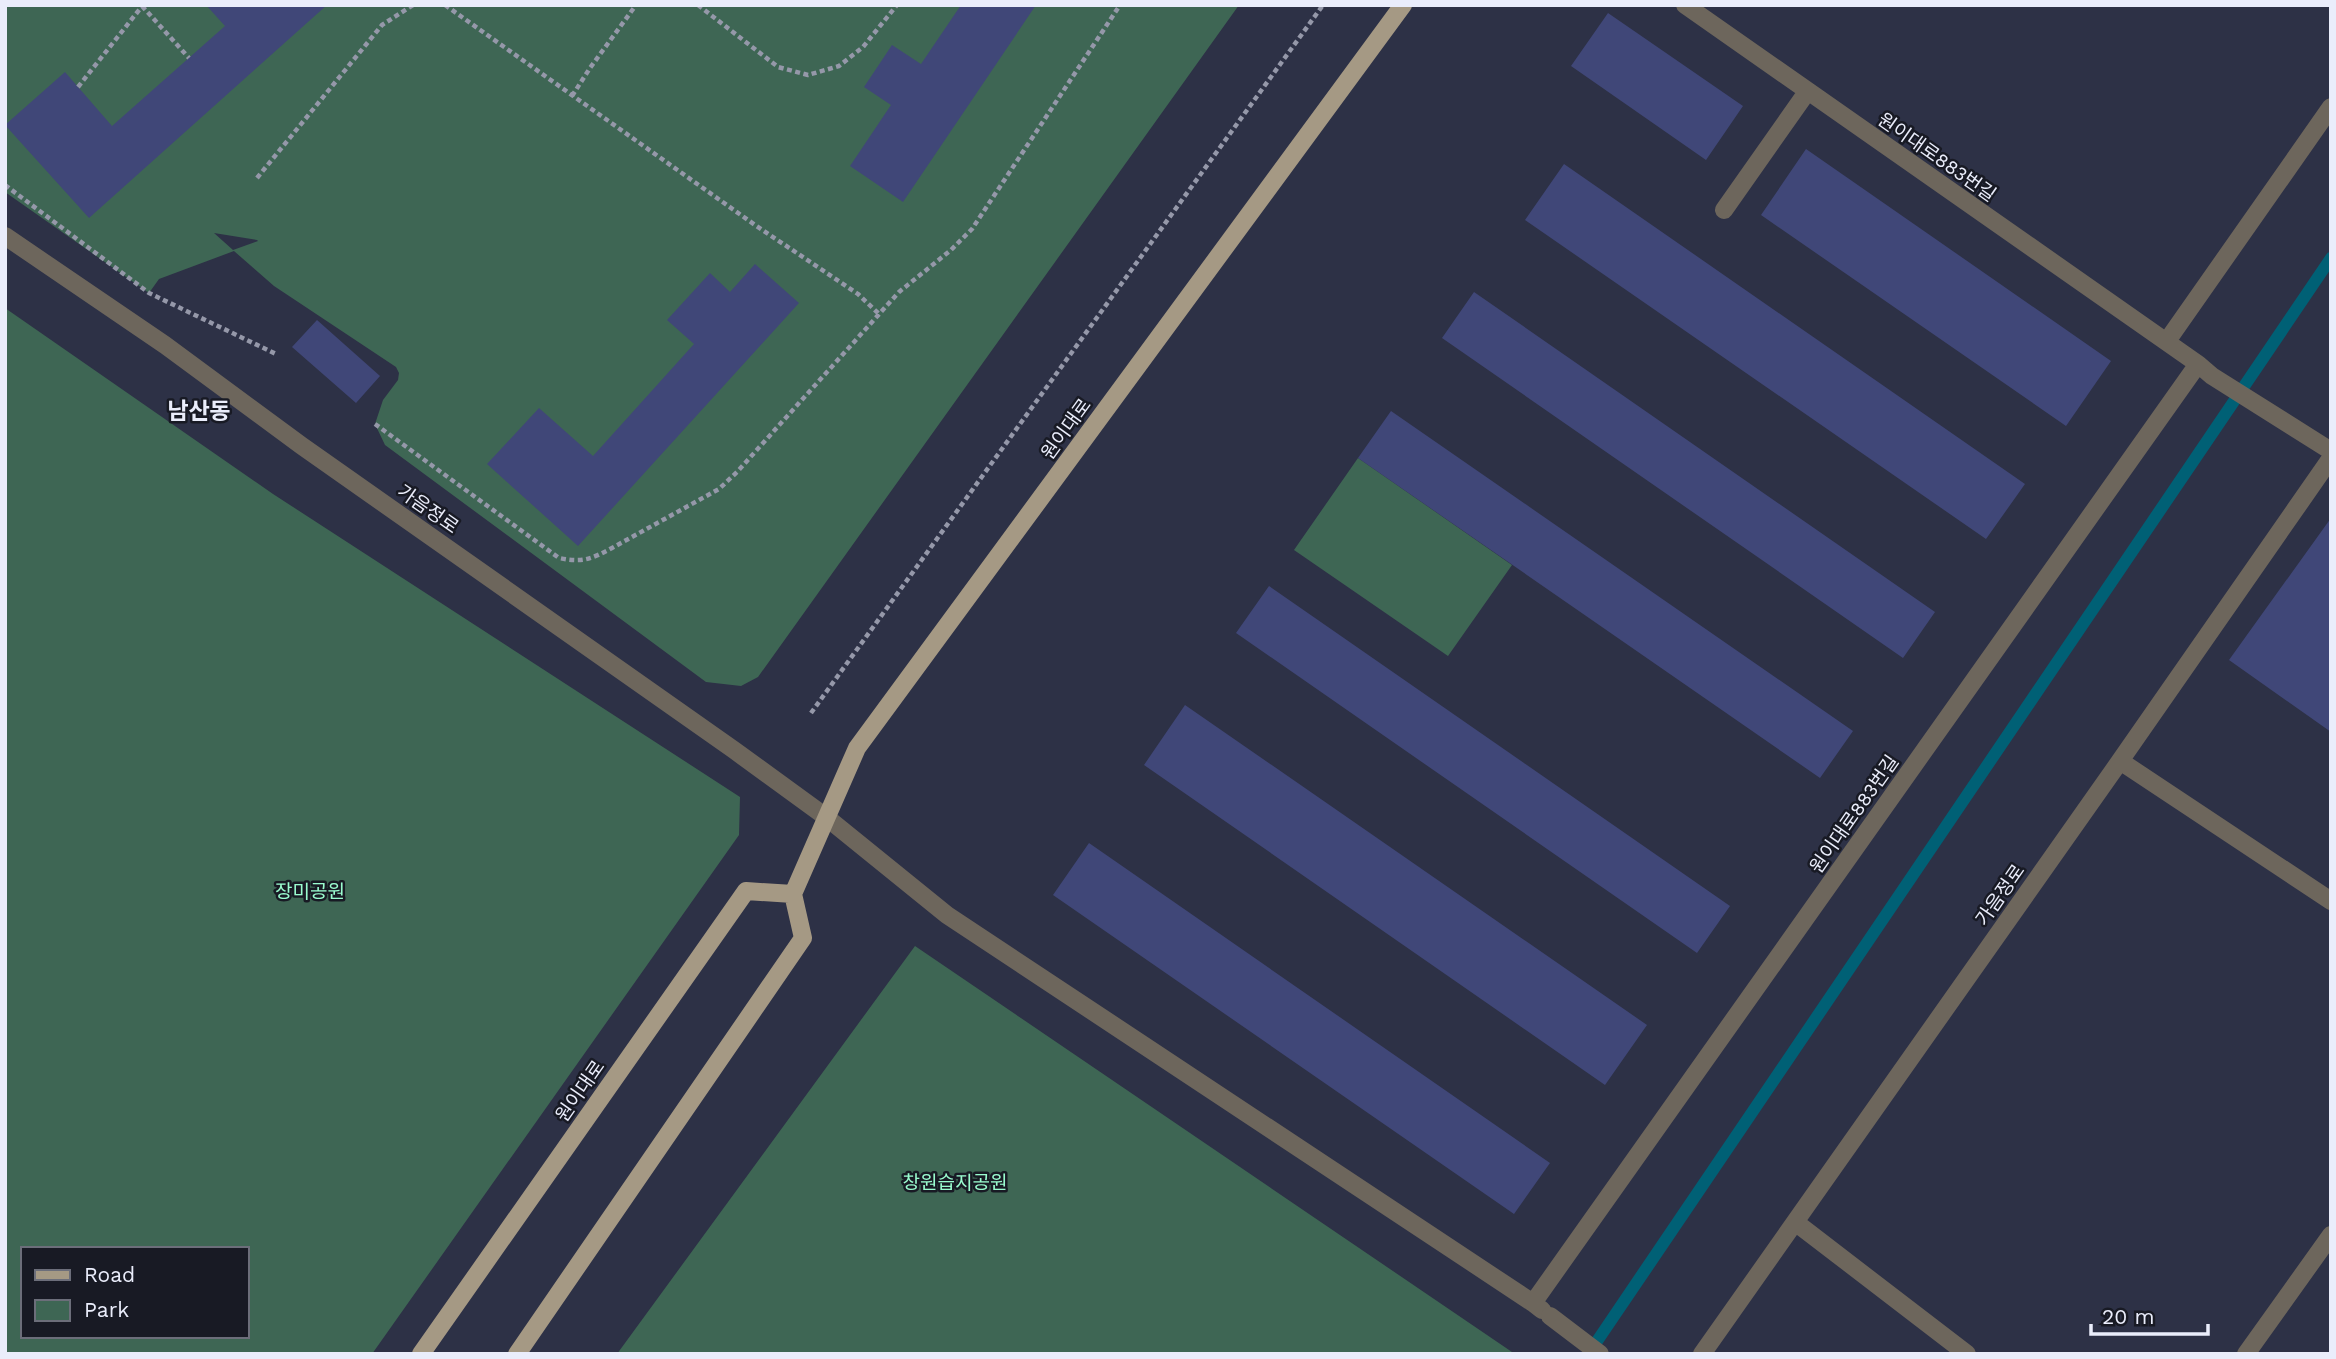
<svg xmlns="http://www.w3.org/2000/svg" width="2336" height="1359" font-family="'Work Sans','Noto Sans KR',sans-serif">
<rect width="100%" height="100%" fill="#2d3146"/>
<!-- green -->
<path fill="#3e6654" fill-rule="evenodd" d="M5 5H1239L758 677 741 686 706 682 385 445 375 424 383 400 398 380 399 373 396 367 274 286 234 251 159 279 149 293 5 192ZM214 233 257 240 258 241 233 250Z
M5 308 273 494 740 797 739 835 372 1354H5ZM23 1249H247V1336H23Z
M1358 458 1512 565 1448 656 1294 550Z
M915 946 1512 1352 1515 1354H617Z"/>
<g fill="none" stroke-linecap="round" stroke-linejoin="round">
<!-- stream -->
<path stroke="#006075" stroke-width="12" d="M1589 1353 2331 258"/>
</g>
<!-- building -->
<path fill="#404778" d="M206 5H327L89 218 5 125 65 72 112 126 225 26Z
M961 5H1036L903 202 850 166 891 105 864 87 892 45 921 64Z
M1608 13 1743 106 1706 160 1571 66Z
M1806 149 2111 361 2066 426 1761 215Z
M1564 164 2025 484 1986 539 1525 220Z
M755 264 799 303 578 546 487 464 539 408 593 456 694 344 667 320 710 273 730 292Z
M1474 292 1935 612 1903 658 1442 338Z
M317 320 380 376 356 403 292 347Z
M1391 411 1853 731 1820 778 1358 458Z
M2331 518V732L2229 660Z
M1269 586 1730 906 1697 953 1236 633Z
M1185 705 1647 1025 1605 1085 1144 765Z
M1089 843 1550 1163 1514 1214 1053 895Z"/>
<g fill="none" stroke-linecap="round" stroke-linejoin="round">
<!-- path -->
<path stroke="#9598a9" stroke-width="4.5" stroke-dasharray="5 3.5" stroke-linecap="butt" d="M445 5 755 225 858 294 879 314
M698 5 778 67 808 75 839 66 863 47 897 5
M142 6 189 58
M78 87 143 5
M572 96 590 68 636 5
M257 178 382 25 413 5
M5 185 149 293 276 354
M375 424 559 558C583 563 591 559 612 548L719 489 737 472 899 292 951 250 972 229 1120 5
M811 713 1323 5"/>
<!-- minor -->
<path stroke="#6d665c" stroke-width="18" d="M1724 210 1807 92
M5 236 165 345 302 446 734 750 826 817 947 915 1533 1303
M2167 341 2331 107
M2198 364 2212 376 2331 451
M2120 761 2331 901
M1795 1222 1967 1354
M1542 1310 1533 1303 2198 364 1685 5
M1702 1354 2120 761 2331 458
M2246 1354 2331 1235"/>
<!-- tertiary -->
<path stroke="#6d665c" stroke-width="18" d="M1550 1316 1600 1354"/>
<!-- primary -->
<path stroke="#a59984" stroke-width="18" d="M421 1354 746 891 793 894
M517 1354 803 938 793 894 857 748 1403 5"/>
</g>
<g text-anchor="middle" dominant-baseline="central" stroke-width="5" stroke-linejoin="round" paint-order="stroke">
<!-- street labels -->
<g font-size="19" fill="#eaedfb" stroke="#181a24">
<text transform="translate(1937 157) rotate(35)">원이대로883번길</text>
<text transform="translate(1066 429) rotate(-54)">원이대로</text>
<text transform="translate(428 509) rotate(35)">가음정로</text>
<text transform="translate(1854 814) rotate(-55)">원이대로883번길</text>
<text transform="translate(2000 895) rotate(-55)">가음정로</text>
<text transform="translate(580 1091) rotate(-55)">원이대로</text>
</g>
<!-- park labels -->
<g font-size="19" fill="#9afccf" stroke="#181a24">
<text x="310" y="891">장미공원</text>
<text x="955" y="1182">창원습지공원</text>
</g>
<!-- quarter labels -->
<g font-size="23" font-weight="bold" fill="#eaedfb" stroke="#181a24">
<text x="199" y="411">남산동</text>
</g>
</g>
<!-- border -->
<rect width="2336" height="1359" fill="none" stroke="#eaedfb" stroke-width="14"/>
<!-- legend -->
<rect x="21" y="1247" width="228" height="91" fill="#181a24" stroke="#6c6e7a" stroke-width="2"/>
<rect x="35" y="1270" width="35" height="10" fill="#a59984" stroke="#6c6e7a" stroke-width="2"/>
<text x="84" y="1282" font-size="21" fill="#eaedfb">Road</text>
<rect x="35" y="1300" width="35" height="21" fill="#3e6654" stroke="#6c6e7a" stroke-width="2"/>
<text x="84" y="1317" font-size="21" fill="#eaedfb">Park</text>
<!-- scale -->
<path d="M2091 1324v10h117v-10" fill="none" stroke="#eaedfb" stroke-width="3.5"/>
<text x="2102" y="1324" font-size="21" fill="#eaedfb" stroke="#181a24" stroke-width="5" paint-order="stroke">20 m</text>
</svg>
